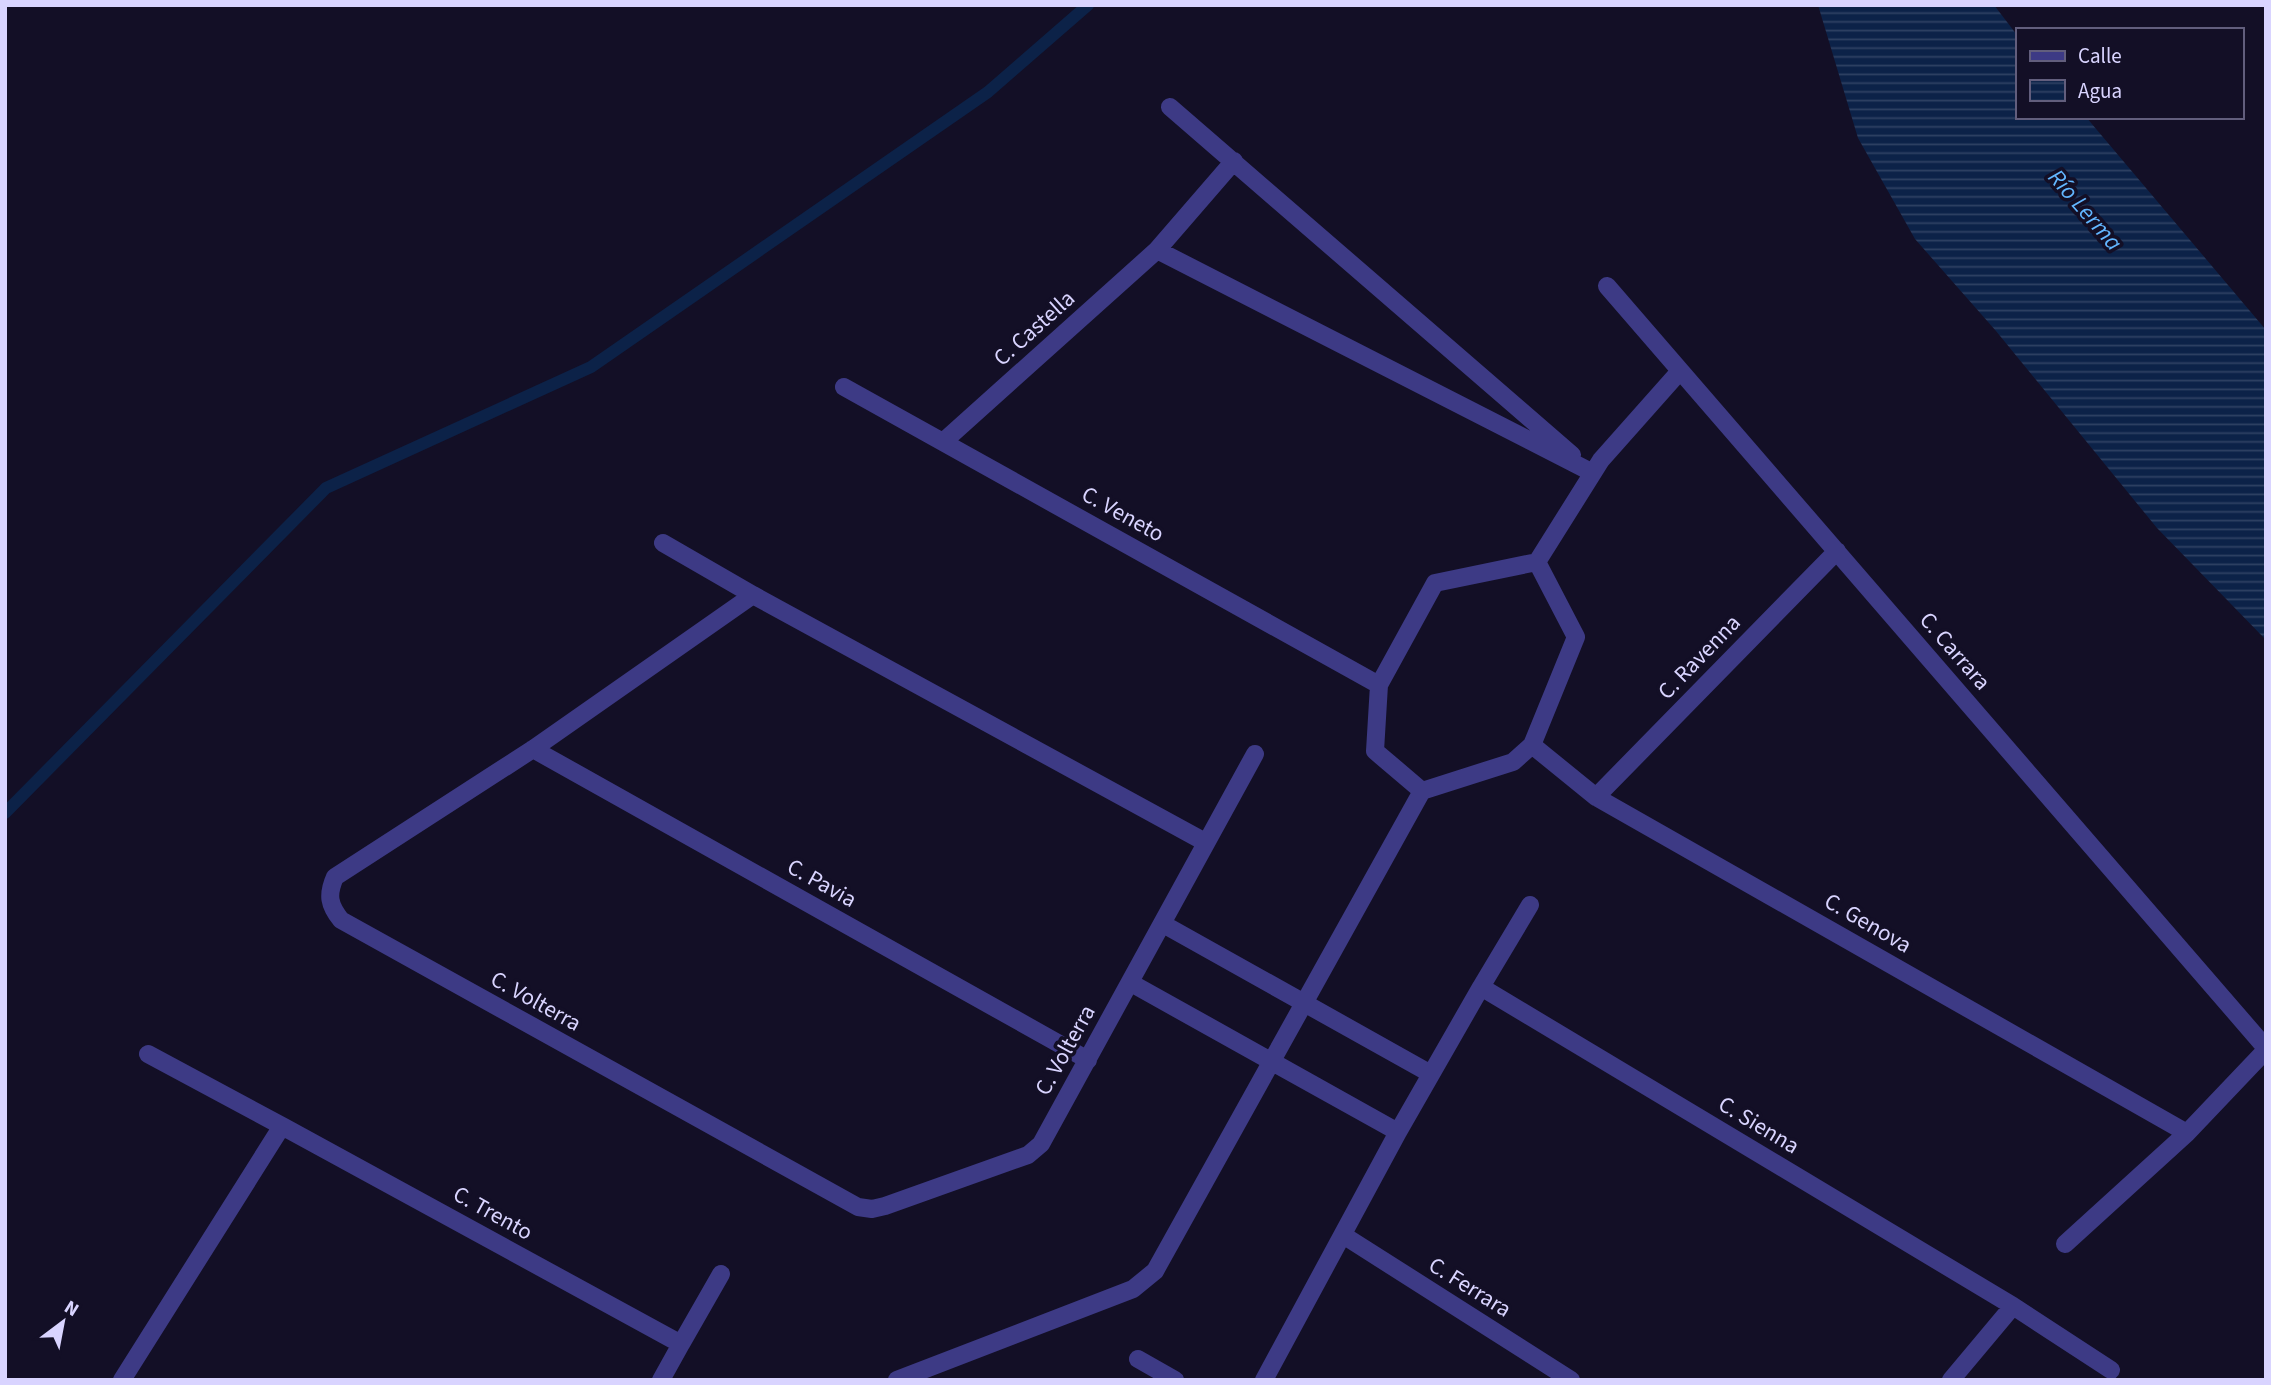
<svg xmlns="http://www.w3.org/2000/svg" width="2271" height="1385" font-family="'Source Sans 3',sans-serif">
<defs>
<pattern id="water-rules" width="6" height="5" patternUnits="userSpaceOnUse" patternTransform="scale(1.75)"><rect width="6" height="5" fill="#0c2248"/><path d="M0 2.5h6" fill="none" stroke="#2f4163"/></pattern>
</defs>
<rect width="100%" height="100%" fill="#130f26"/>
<!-- water -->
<path fill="url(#water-rules)" d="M1818 5H1994L2017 35V117H2086L2266 330V640L2157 528 1996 331 1915 239 1858 138Z"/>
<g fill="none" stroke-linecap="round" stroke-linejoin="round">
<!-- stream -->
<path stroke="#0c2248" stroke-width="12" d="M5 813 326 488 591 367 988 92 1088 5"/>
<!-- minor -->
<path stroke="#3d3a85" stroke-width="18" d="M1170 107 1572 455
M1234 161 1157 250 1593 473
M1607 286 2266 1048
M844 387 1379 685
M943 442 1157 250
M663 543 753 595 1205 842
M753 595 533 749 335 877C327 895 329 905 341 920L858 1207 872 1209 885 1206 1028 1155 1041 1144 1255 754
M1532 745 1596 797 2187 1133
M533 749 1088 1060
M1422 791 1375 751 1379 685 1435 583 1537 562 1601 460 1680 371
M1596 797 1837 551
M1163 924 1431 1074
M1131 983 1398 1132 1264 1380
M1481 987 1530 905
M148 1054 282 1126
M1398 1132 1481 987 2013 1306 1951 1380
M1343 1235 1571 1380
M2065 1244 2187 1133 2266 1050
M2013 1306 2111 1370
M681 1344 721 1274
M1138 1359 1175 1380
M122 1380 282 1126 681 1344 661 1380
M897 1380 1133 1289 1155 1271 1422 791 1513 762 1532 745 1576 637 1537 562"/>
</g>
<g text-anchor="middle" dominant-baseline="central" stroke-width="7" stroke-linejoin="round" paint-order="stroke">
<!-- street labels -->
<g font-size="23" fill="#d9d4ff" stroke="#130f26">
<text transform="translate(1034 328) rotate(-42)">C. Castella</text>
<text transform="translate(1123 514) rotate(29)">C. Veneto</text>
<text transform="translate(1955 651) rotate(49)">C. Carrara</text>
<text transform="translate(1699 657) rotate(-46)">C. Ravenna</text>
<text transform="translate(822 883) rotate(29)">C. Pavia</text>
<text transform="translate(1868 923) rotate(30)">C. Genova</text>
<text transform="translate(536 1001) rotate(29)">C. Volterra</text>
<text transform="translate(1065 1050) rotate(-61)">C. Volterra</text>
<text transform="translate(1759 1125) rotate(31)">C. Sienna</text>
<text transform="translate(493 1213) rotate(29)">C. Trento</text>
<text transform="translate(1470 1287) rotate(32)">C. Ferrara</text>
</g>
<!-- water labels -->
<g font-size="24" font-style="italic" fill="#62b6ff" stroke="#130f26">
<text transform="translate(2085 210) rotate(49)">Río Lerma</text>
</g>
</g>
<!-- border -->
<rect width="2271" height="1385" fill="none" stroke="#d9d4ff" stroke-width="14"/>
<!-- legend -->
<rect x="2016" y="28" width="228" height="91" fill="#130f26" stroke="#625e7d" stroke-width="2"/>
<rect x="2030" y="51" width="35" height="10" fill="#3d3a85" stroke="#625e7d" stroke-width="2"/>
<text x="2078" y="63" font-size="21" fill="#d9d4ff">Calle</text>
<rect x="2030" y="80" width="35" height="21" fill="url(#water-rules)" stroke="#625e7d" stroke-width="2"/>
<text x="2078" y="98" font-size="21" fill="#d9d4ff">Agua</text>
<!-- north arrow -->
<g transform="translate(63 1322) rotate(32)" stroke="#130f26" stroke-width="5" paint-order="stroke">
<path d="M0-5L12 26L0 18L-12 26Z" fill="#d9d4ff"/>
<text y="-10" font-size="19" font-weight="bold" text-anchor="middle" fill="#d9d4ff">N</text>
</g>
</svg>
